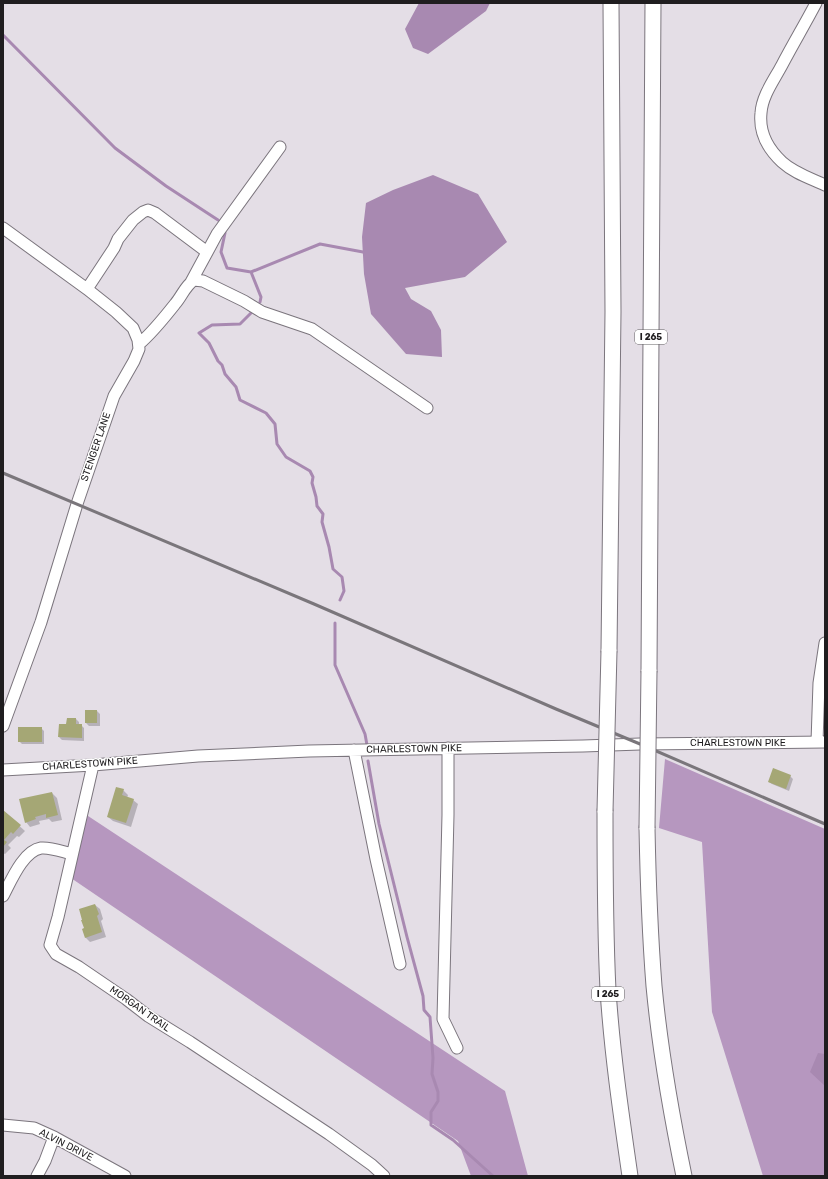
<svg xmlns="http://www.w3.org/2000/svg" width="828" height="1179" font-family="Rubik,sans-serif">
<rect width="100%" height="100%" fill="#e4dee6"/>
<!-- forest -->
<path fill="#b697bf" d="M665 759 825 829V1176H763L712 1012 702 842 659 828Z
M82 812 505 1091 528 1176H471L458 1141 68 876Z"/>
<!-- water -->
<path fill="#a889b1" d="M419 3H490L486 11 428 54 413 48 405 29Z
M433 175 478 194 507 242 465 277 405 288 411 299 431 311 441 330 442 357 406 354 371 314 364 274 362 237 366 203 393 190Z
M818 1053 825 1054V1086L810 1072Z"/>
<!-- shadow -->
<path fill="#0003" d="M97 711 100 714V726H89L86 723Z
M68 719H76L79 722V725H81L84 728V741L62 740 59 737 67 725Z
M41 728 44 731V744H22L19 741Z
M790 776 793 779 789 791 772 784 769 782Z
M123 790 128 795 127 798 133 800 138 804 131 827 113 821 108 817Z
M52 793 57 798 62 820 52 822 49 819 39 821 40 824 30 827 26 822Z
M3 811 25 831 19 837 17 836 8 845 11 848 5 854 3 853Z
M95 905 100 909 103 919 101 921 106 937 90 942 86 938 85 929Z"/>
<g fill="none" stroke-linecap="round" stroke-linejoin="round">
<!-- stream -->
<path stroke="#a889b1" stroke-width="3" d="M3 35 115 148 166 186 218 220
M225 233 221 252 227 268 251 272 261 297 260 302
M251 272 320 244 363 252
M251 313 240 324 212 325 199 333 209 343 218 361 222 365 225 374 236 387 240 400 266 413 275 424 277 444 286 457 310 471 313 477 312 483 316 497 317 506 323 514 322 522 329 547 333 569 342 577 344 591 340 600
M335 623V665L365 734 367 745
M368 761 379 824 407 937 423 996 424 1010 430 1017 433 1058 432 1074 438 1092V1101L431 1112V1125L453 1140 493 1176"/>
</g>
<!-- building -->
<path fill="#a5a775" d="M85 710H97V723H85Z
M67 718H76V724H82V738L58 737 59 724H66Z
M18 727H42V742H18Z
M773 768 791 775 786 789 768 782Z
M116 787 124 789 122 795 134 799 126 823 107 817Z
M52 792 58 815 46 818V814L35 817 36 819 25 823 19 799Z
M3 810 21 825 13 834 11 832 4 840 7 842 3 847Z
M95 904 99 914 97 916 102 932 85 938 82 929 84 928 81 920H82L79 909Z"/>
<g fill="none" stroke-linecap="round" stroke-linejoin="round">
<!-- minor casing -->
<g stroke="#7b757d" stroke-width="13">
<path id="minor" d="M816 3C805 24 793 44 782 65 774 80 762 96 761 113 759 132 768 149 782 162 794 173 810 178 825 185
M3 228 87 289 116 312 133 328 138 340 139 349 134 361 114 396 77 504 41 622 3 726
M191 282 217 234 280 147
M87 289 114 248 118 239 133 220 143 212 148 210 155 213 207 252
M139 344C153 332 163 319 175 304 182 296 185 286 194 280L203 281 244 301 262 312 312 329 427 408
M817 742 819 683 825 643
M448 748V815L443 1019 457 1048
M354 750 376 859 400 964
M93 765 58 917 50 945 56 954 79 967 126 999 148 1016 190 1042 329 1134 372 1165 384 1176
M3 770 93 765 198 756 309 751 583 746 640 744 825 742
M3 896C11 881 23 851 41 848 51 847 63 852 72 854
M3 1125 34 1128 54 1137 125 1176
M37 1176 45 1161 54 1137"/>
</g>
<!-- highway casing -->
<g stroke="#7b757d" stroke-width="17">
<path id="highway" d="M609 651 613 312 611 3
M649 671 653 3
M605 811C605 871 605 930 608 990 612 1052 621 1114 630 1176
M647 828C648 881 650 934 654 986 660 1050 671 1113 684 1176"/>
</g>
<!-- minor -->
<use href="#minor" stroke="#fff" stroke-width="11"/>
<!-- highway -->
<use href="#highway" stroke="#fff" stroke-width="15"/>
<!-- rail -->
<path stroke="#7a767b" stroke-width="3" d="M3 473 314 604 556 709 640 744 825 824"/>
<!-- highway-bridge casing -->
<g stroke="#7b757d" stroke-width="17" stroke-linecap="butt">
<path id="highway-bridge" d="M605 811 609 651
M647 828 649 671"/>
</g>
<!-- highway-bridge -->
<use href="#highway-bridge" stroke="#fff" stroke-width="15"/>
</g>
<g text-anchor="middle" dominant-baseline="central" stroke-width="3" stroke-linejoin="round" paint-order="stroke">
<!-- shield labels -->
<g fill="#fff" stroke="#626162" stroke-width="1">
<rect x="635" y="330" width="32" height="14" rx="3"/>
<rect x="592" y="987" width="32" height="14" rx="3"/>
</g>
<g font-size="9" font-weight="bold" fill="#1f1d1f">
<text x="651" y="337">I 265</text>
<text x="608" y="994">I 265</text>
</g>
<!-- street labels -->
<g font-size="10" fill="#1f1d1f" stroke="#fff">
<text transform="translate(96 447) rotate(-71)">STENGER LANE</text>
<text x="738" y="743">CHARLESTOWN PIKE</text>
<text transform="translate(414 749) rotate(-1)">CHARLESTOWN PIKE</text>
<text transform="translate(90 764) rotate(-4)">CHARLESTOWN PIKE</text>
<text transform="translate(140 1009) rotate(35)">MORGAN TRAIL</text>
<text transform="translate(66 1145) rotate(27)">ALVIN DRIVE</text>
</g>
</g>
<!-- border -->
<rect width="828" height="1179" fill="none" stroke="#1f1d1f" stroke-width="8"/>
</svg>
